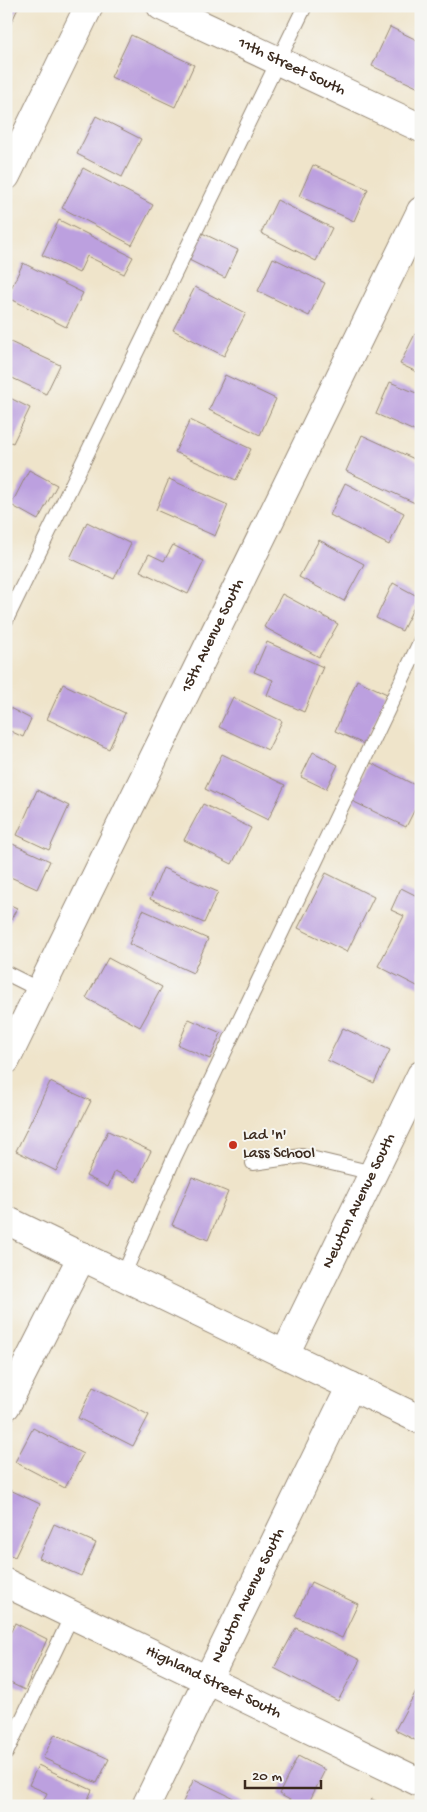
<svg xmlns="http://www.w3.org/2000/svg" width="427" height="1812" font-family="'Gochi Hand',sans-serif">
<rect width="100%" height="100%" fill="#f6f6f2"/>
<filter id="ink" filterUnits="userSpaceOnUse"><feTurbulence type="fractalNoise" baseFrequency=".02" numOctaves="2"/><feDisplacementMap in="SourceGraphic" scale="10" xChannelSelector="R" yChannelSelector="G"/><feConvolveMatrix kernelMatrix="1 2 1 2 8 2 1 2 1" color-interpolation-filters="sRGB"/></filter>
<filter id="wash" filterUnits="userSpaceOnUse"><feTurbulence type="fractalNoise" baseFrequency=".0096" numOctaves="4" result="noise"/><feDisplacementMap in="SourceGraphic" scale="20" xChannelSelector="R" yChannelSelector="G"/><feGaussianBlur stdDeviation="1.12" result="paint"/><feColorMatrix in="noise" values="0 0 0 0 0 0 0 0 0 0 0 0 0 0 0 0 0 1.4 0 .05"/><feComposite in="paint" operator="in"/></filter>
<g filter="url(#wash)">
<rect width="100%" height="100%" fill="#efe4ca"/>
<g id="blocks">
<!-- building -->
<path fill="#bca0df" d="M6 6H19L6 34Z
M390 27 421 42V89L372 66Z
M131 35 194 65 175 107 111 77Z
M96 116 141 139 122 177 77 154Z
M313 165 368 189 354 221 299 196Z
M83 168 153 205 132 245 62 208Z
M277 200 332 228 316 261 261 233Z
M59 220 133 257 124 274 87 256 79 273 42 255Z
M202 233 238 250 225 278 189 260Z
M273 258 325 283 309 316 258 291Z
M23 263 83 293 66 327 7 297Z
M195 287 246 313 224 356 173 330Z
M415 334 421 337V374L400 364Z
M6 340 60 365 46 394 6 375Z
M225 375 276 399 260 435 209 410Z
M390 382 421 395V434L376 414Z
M6 396 30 408 13 443 6 440Z
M190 420 251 449 236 480 175 452Z
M362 435 421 462V489L415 503 346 471Z
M29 470 57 485 38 520 11 505Z
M169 479 228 505 215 536 156 510Z
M345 483 404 513 389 545 330 515Z
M87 522 131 544 114 579 70 558Z
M319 540 364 564 344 601 299 577Z
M173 545 204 561 188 594 140 571 149 554 164 561Z
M393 583 419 597 402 631 376 618Z
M282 594 338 624 319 657 264 627Z
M267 642 323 667 304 712 267 695 273 680 254 672Z
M357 680 387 694 364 744 335 731Z
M63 684 125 713 109 749 47 719Z
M233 697 282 721 268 750 219 727Z
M6 706 31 719 23 737 6 729Z
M6 733 11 735 6 744Z
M313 752 338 765 326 789 301 777Z
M222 754 285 785 268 820 205 789Z
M369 762 421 788V797L406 827 350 800Z
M37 790 69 806 49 850 17 835Z
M203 804 251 828 232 864 184 840Z
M6 841 50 861 37 889 6 875Z
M163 868 218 892 204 923 150 899Z
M326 873 374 897 347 952 298 928Z
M401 888 421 898 419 987 378 966 404 916 391 910Z
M6 903 17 908 6 929Z
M143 910 208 939 193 973 129 944Z
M108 958 162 987 140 1027 86 998Z
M189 1019 221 1033 210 1059 178 1045Z
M343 1028 390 1050 374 1083 327 1060Z
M50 1082 91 1101 56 1171 16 1151Z
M108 1131 151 1151 136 1182 115 1171 108 1187 86 1176Z
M192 1177 228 1192 208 1240 172 1225Z
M93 1387 149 1415 133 1446 78 1418Z
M33 1428 83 1454 65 1488 15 1462Z
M6 1488 40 1504 15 1557 6 1553Z
M54 1524 96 1543 81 1576 39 1558Z
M311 1582 358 1604 342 1638 295 1616Z
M15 1623 47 1639 25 1690 6 1681V1642Z
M296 1628 360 1660 338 1701 274 1668Z
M421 1682V1743L395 1730Z
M55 1734 109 1759 97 1783 43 1758Z
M298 1756 325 1770 307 1806H301L279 1794Z
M38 1765 92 1790 85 1806H41L47 1793 29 1785Z
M194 1779 250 1806H181Z
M372 1799 385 1806H369Z"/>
</g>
</g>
<g filter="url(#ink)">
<use href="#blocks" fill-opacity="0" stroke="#958774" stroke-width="1"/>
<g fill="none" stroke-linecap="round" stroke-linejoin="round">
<!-- service casing -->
<g stroke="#958774" stroke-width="16">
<path id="service" d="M6 620 305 6
M6 973 40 990
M253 1163 302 1156 373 1173
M123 1276 174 1158 421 640
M6 1753 72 1615"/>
</g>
<!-- minor casing -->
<g stroke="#958774" stroke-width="30">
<g id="minor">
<path id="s1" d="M161 6 421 128"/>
<path d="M6 176 89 6"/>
<path id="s2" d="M6 1060 421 211"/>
<path id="s3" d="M285 1354 421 1075"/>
<path d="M6 1406 82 1256"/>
<path id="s4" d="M6 1583 421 1783"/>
<path id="s5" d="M146 1806 351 1386"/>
</g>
</g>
<!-- secondary casing -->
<g stroke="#958774" stroke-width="30">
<path id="secondary" d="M6 1220 421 1420"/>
</g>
<!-- service -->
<use href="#service" stroke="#fff" stroke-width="14"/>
<!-- minor -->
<use href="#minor" stroke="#fff" stroke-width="28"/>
<!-- secondary -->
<use href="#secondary" stroke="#fff" stroke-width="28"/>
</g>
</g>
<!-- markers -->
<circle fill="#c8321e" stroke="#f6f6f2" stroke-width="2" cx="233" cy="1145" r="5"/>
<g text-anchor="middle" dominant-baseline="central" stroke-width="4" stroke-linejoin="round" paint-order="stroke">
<!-- street labels -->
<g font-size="16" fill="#3b2a1e" stroke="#f6f6f2">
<text stroke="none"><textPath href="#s1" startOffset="144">11th Street South</textPath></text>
<text stroke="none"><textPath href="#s2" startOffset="472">15th Avenue South</textPath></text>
<text stroke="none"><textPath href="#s3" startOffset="170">Newton Avenue South</textPath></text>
<text stroke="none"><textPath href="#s5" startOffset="234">Newton Avenue South</textPath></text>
<text stroke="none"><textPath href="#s4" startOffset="230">Highland Street South</textPath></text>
</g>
<!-- poi labels -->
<g font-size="16" fill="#3b2a1e" stroke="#f6f6f2" text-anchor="start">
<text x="243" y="1136">Lad 'n'<tspan x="243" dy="18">Lass School</tspan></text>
</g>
</g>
<!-- margin -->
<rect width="427" height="1812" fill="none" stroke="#f6f6f2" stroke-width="25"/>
<!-- scale -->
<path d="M245 1780v8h76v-8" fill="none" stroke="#3b2a1e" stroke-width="2.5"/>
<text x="252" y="1780" font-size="15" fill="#3b2a1e" stroke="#f6f6f2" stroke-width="4" paint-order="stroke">20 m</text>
</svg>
